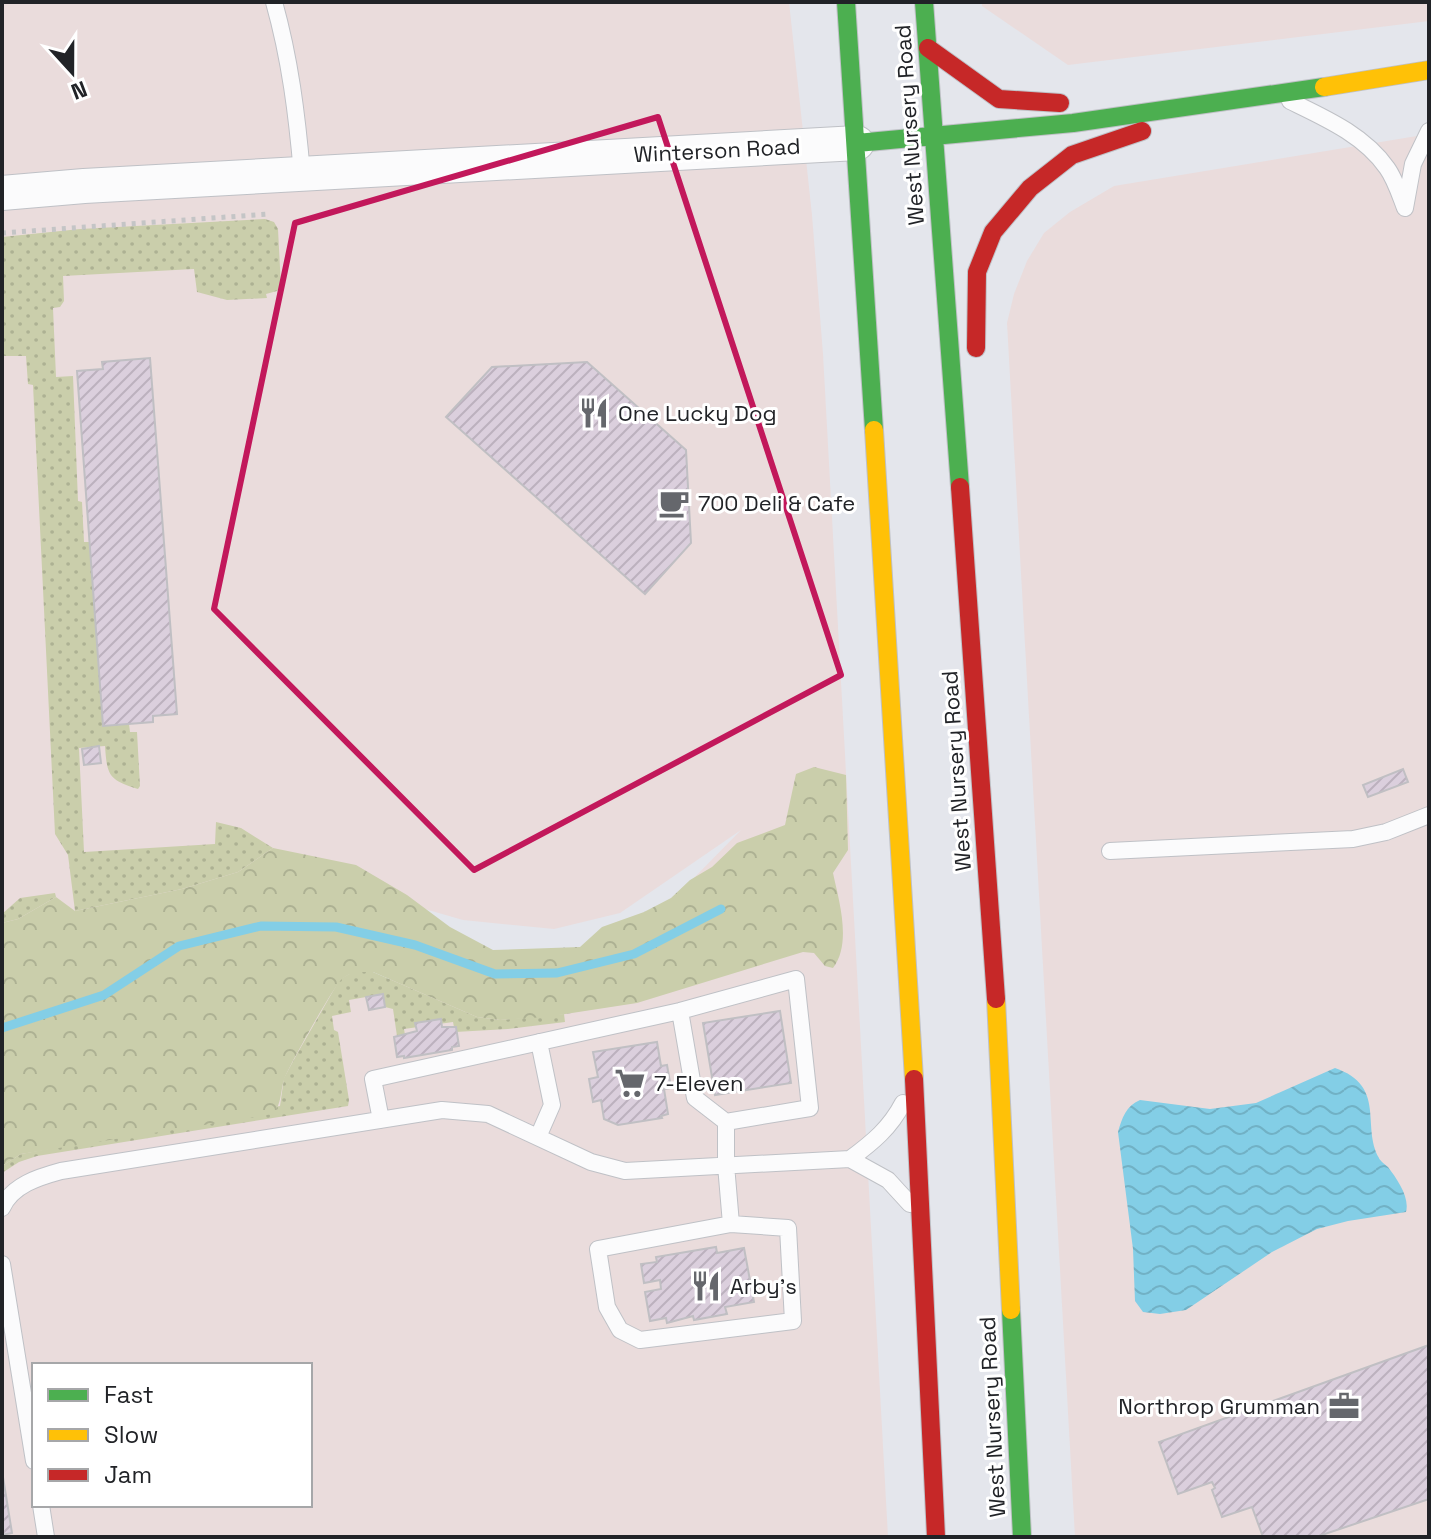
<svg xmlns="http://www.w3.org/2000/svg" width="1431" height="1539" font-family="'Space Grotesk',sans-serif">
<defs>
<pattern id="grass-dots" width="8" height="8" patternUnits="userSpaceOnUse" patternTransform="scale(2)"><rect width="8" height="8" fill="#caceab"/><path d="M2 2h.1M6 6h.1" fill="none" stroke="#adb193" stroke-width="1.8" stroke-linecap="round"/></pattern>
<pattern id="forest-crowns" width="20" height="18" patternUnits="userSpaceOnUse" patternTransform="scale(2)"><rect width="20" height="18" fill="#caceab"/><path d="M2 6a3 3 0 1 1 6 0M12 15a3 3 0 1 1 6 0" fill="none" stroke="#adb193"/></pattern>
<pattern id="water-waves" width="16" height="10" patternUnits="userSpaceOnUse" patternTransform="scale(2)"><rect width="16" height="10" fill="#83cee6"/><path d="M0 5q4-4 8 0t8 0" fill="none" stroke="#71b1c5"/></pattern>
<pattern id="building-hatch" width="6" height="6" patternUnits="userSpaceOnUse" patternTransform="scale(2)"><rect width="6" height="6" fill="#dbcfdd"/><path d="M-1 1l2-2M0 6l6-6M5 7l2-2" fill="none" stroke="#bcb1be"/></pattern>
</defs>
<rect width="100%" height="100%" fill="#e4e6ec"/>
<!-- commercial -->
<path fill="#eadcdc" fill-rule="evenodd" d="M2 2H789L812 215 823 354 888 1537H2V1067L241 966 578 996 741 830 620 913 554 929 463 920 390 899 2 995ZM34 1365H310V1505H34Z
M982 2H1429V21L1068 65 982 6Z
M1429 134V1537H1075L1007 323 1014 294 1027 261 1044 233 1070 212 1114 186Z"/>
<!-- grass -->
<path fill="url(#grass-dots)" d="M265 219 274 222 278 229 281 287 277 291 266 294 267 298 227 300 197 292 194 269 63 276 64 301 60 307 53 308 56 377 73 376 78 501 82 502 84 542H90L104 726 129 724 130 732H137L140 786 138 789C109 780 107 776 105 746L79 748 84 852 215 844 216 822 241 828 273 848 238 872 182 889 75 911 68 855 55 834 33 385 28 384 26 356H2V237L80 229Z
M55 893 56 897 18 919 2 923V914L20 898Z
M355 971 373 972 477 1017 500 1020 564 1014 565 1022 508 1029 455 1032 453 1022 404 1029 405 1035 397 1036 393 1009 385 1007 383 994 349 1000 351 1012 332 1016 334 1030 338 1032 349 1100 348 1106 37 1156 19 1162 2 1173V1166L21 1154 280 1106 284 1078 297 1054 340 979Z"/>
<!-- forest -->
<path fill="url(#forest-crowns)" d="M814 767 846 775 848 850 833 873C839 901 852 943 833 968L825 966 814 953 803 952 637 1003 546 1017 500 1020 477 1017 373 972C361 972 353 971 343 978 336 982 287 1069 284 1080 280 1093 282 1103 273 1114L21 1154 2 1166V923L18 919 56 897 75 911 182 889 238 872 273 848 356 865 407 895 450 927 493 950 580 947 602 927 644 912 671 898 690 880 712 867 737 843 785 825 796 774Z"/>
<!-- water -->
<path fill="url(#water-waves)" d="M1335 1068C1387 1086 1361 1126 1379 1158 1379 1160 1387 1166 1388 1167 1397 1179 1410 1197 1406 1212L1348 1221 1317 1229 1272 1252 1186 1310 1160 1314 1143 1312 1135 1301 1133 1249 1118 1132C1122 1118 1126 1106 1140 1100L1210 1109 1256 1103Z"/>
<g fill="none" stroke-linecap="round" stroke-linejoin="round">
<!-- stream -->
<path stroke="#83cee6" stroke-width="9" d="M2 1028 104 995 179 946 261 926 336 927 415 945 495 974 557 973 634 954 721 909"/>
</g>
<!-- building -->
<path fill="url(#building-hatch)" stroke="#c0bfc3" stroke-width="2" d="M150 358 177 714 153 716V722L103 726 77 371 103 369 102 362Z
M587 362 686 450 691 543 645 594 446 417 492 367Z
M99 746 101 763 84 765 82 749Z
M1403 769 1408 782 1368 797 1363 785Z
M383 994 385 1007 369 1010 366 997Z
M780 1011 791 1083 715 1095 703 1023Z
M441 1019 442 1027H456L459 1046 452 1047V1050L404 1058V1056L397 1057 394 1037 417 1031 415 1023Z
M657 1042 661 1066 667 1065 671 1088 664 1089 668 1114 661 1116 662 1118 618 1125 604 1119 601 1100 593 1102 589 1079 598 1077 593 1052Z
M716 1247 717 1253 744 1248 754 1302 725 1307 727 1314 694 1320 693 1316 667 1323 666 1318 650 1321 645 1292 661 1289 660 1280 644 1283 641 1264 657 1262 656 1257Z
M1429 1345V1499L1316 1537H1263L1252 1507 1222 1517 1212 1490 1215 1488 1212 1482 1178 1494 1159 1442Z
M2 1471 12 1533 2 1535Z"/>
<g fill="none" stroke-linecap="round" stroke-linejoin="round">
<!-- lane casing -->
<g stroke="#bfc1c6" stroke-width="18">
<path id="lane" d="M274 2C290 59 297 115 302 174
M1290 101C1325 118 1364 135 1387 168 1395 179 1400 195 1405 208
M1405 208 1413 164 1429 131
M1110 851 1353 839 1386 832 1429 815
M680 1011 695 1098 726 1122
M381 1120 373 1079 680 1011 796 979 810 1108 726 1122V1165L731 1224 788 1228 793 1321 640 1340 620 1330 607 1307 598 1249 731 1224
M538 1137 552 1105 539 1042
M850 1159C873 1142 890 1128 903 1103
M2 1208C12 1185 39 1177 61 1171L442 1110 488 1114 591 1162 625 1171 850 1159 888 1180 910 1204
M2 1264 34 1461
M41 1505 46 1537"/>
</g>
<!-- street casing -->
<g stroke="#bfc1c6" stroke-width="36">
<path id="street" d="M2 193 84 186 857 143"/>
</g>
<!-- fast casing -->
<g stroke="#bfc1c6" stroke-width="20">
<path id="fast" d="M846 2 874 430
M924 2 960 487
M857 143 1073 123 1324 87
M1011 1310 1022 1537"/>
</g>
<!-- slow casing -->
<g stroke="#bfc1c6" stroke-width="20">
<path id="slow" d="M1324 87 1429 70
M874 430 914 1079
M996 999 1011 1310"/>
</g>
<!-- jam casing -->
<g stroke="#bfc1c6" stroke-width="20">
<path id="jam" d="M928 48 999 99 1060 103
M976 348 977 272 993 232 1030 188 1072 155 1142 131
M960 487 996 999
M914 1079 936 1537"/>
</g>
<!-- path -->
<path stroke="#c4c5c6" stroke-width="5" stroke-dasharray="4 6" stroke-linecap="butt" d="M2 233 269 214"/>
<!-- lane -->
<use href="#lane" stroke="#fbfbfc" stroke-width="16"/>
<!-- street -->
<use href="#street" stroke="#fbfbfc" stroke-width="34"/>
<!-- fast -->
<use href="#fast" stroke="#4caf50" stroke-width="18"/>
<!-- slow -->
<use href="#slow" stroke="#ffc107" stroke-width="18"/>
<!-- jam -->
<use href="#jam" stroke="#c62828" stroke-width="18"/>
</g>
<!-- marked area -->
<path fill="none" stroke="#c2185b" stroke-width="6" stroke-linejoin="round" d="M658 117 841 675 474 870 214 609 295 223Z"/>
<!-- icons -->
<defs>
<g id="restaurant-bare" transform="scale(2.4)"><path d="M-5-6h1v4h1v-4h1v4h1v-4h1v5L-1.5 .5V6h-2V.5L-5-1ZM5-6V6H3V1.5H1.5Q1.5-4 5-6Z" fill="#65676c" stroke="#fff" stroke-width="2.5" paint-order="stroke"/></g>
<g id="cafe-bare" transform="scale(2.4)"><path d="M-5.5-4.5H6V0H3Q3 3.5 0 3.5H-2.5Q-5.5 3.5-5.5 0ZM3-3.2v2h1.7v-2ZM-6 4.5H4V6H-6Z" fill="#65676c" stroke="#fff" stroke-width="2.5" paint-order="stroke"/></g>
<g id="supermarket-bare" transform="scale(2.4)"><path d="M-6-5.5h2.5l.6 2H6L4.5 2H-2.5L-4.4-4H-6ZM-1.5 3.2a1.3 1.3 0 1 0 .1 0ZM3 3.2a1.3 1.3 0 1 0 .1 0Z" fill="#65676c" stroke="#fff" stroke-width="2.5" paint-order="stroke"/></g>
<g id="office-bare" transform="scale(2.4)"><path d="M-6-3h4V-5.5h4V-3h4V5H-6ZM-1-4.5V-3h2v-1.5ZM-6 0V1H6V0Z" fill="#65676c" stroke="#fff" stroke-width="2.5" paint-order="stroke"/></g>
</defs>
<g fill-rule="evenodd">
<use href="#restaurant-bare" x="594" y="413"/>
<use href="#cafe-bare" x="674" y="503"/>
<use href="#supermarket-bare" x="630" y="1083"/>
<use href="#restaurant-bare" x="706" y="1286"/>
<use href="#office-bare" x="1344" y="1406"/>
</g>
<g text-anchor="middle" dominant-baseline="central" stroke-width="6" stroke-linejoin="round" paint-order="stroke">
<!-- street labels -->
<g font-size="22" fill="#212327" stroke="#fff">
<text transform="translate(909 125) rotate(-94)">West Nursery Road</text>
<text transform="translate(717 150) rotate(-3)">Winterson Road</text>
<text transform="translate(956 771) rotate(-94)">West Nursery Road</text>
<text transform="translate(992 1417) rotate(-93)">West Nursery Road</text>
</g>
<!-- poi labels -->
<g font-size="22" fill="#212327" stroke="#fff" text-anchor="start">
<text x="618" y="413">One Lucky Dog</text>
<text x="698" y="503">700 Deli &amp; Cafe</text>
<text x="654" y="1083">7-Eleven</text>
<text x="730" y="1286">Arby's</text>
<text x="1320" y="1406" text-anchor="end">Northrop Grumman</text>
</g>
</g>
<!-- border -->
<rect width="1431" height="1539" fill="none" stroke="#212327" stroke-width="8"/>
<!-- legend -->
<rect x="32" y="1363" width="280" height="144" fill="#ffffff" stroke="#a6a7a9" stroke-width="2"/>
<rect x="48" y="1389" width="40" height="12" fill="#4caf50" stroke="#a6a7a9" stroke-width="2"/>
<text x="104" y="1403" font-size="24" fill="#212327">Fast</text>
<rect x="48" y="1429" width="40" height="12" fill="#ffc107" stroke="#a6a7a9" stroke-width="2"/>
<text x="104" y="1443" font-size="24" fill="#212327">Slow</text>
<rect x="48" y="1469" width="40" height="12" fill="#c62828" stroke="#a6a7a9" stroke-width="2"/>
<text x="104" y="1483" font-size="24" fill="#212327">Jam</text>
<!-- north arrow -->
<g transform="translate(72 72) rotate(159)" stroke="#ffffff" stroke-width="6" paint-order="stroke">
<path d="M0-6L14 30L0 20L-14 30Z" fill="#212327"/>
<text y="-12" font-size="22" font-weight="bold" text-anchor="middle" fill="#212327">N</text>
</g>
</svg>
